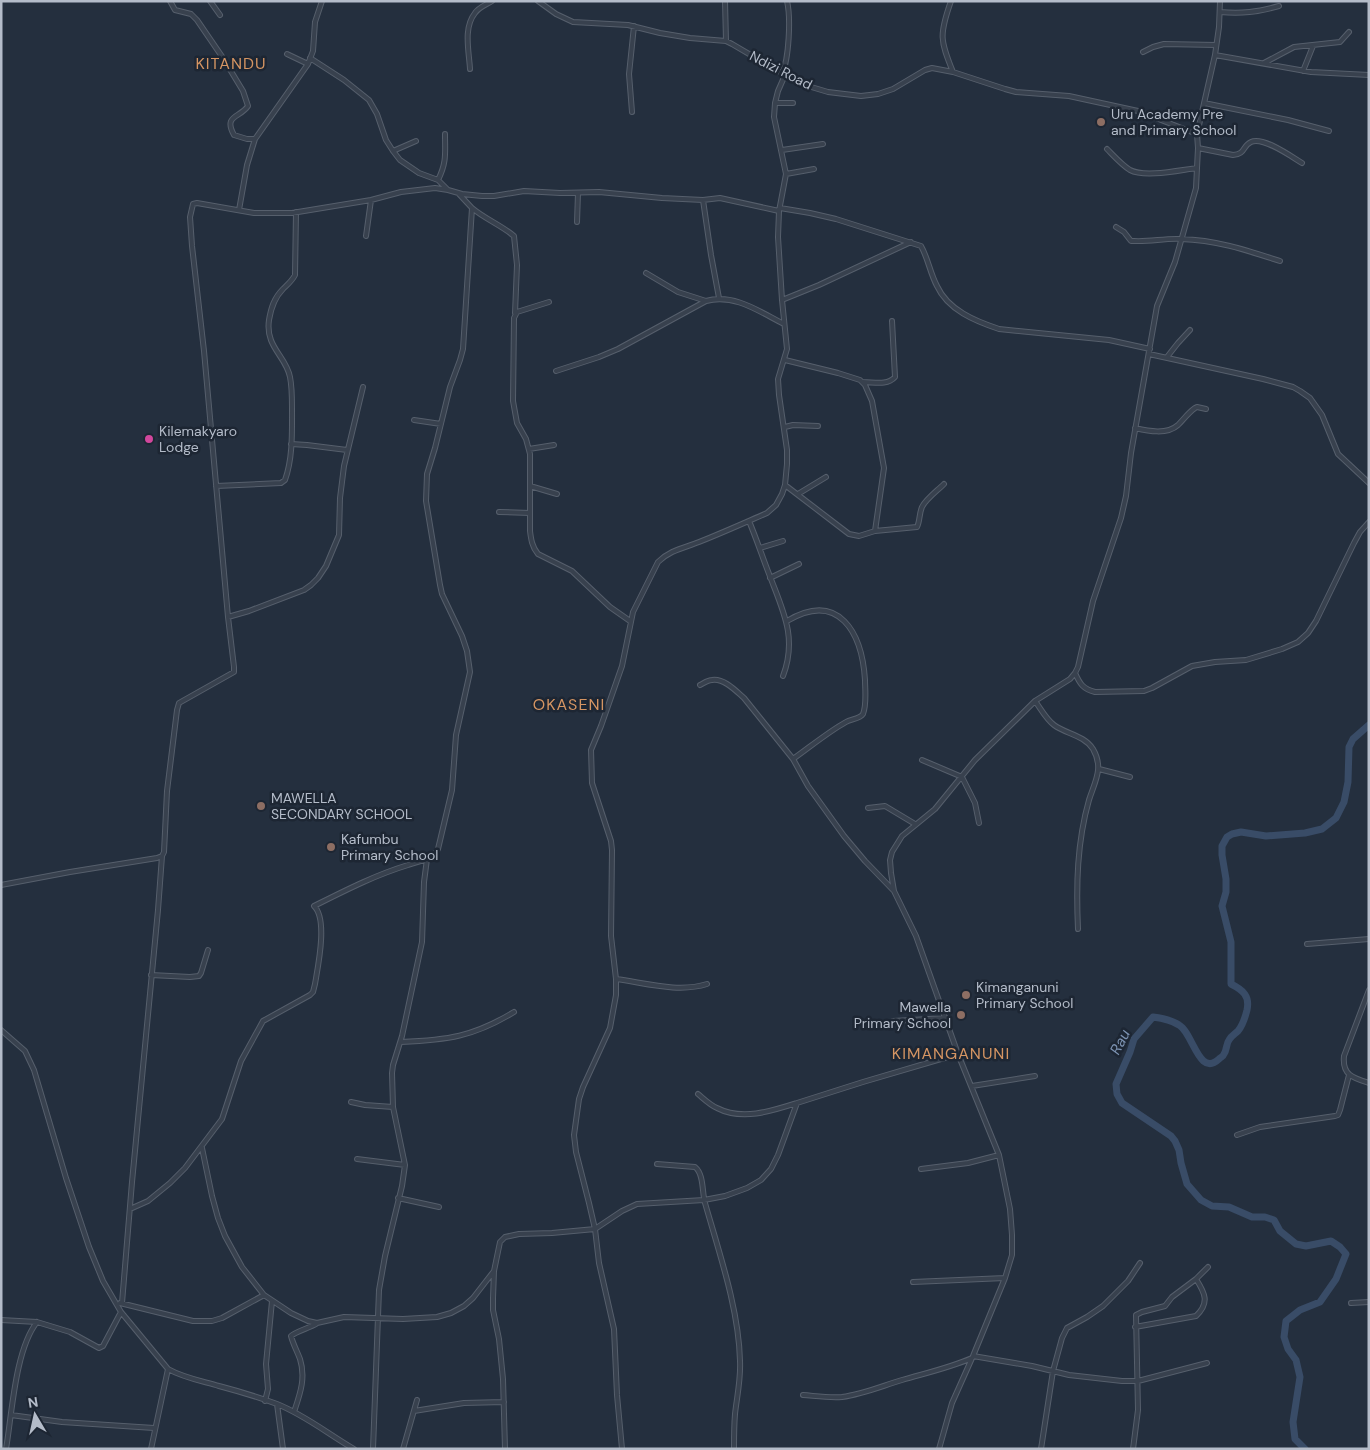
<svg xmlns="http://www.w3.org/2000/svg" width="1370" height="1450" font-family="'DM Sans',sans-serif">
<rect width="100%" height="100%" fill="#242f3e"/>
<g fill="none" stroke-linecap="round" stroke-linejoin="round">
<!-- river -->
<path stroke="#394c67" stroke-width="7" d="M1305 1449 1295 1439 1293 1422 1300 1377 1296 1360 1288 1349 1284 1337 1286 1321 1300 1310 1320 1302 1336 1279 1346 1254 1340 1247 1331 1241 1306 1246 1296 1244 1280 1231 1274 1220 1265 1217H1252L1229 1207 1212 1206 1201 1200 1187 1184 1181 1163 1179 1150 1175 1141 1171 1136 1122 1103 1117 1094 1116 1084 1130 1052 1134 1039 1153 1017C1161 1018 1173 1021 1179 1025 1193 1033 1199 1078 1219 1059 1221 1057 1223 1057 1224 1054 1227 1050 1226 1044 1229 1040 1231 1036 1235 1034 1238 1031 1243 1025 1245 1018 1247 1010 1250 996 1243 990 1231 984V942L1222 906 1226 892V879L1222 855V846L1227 837 1232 834 1241 832 1266 836 1305 833 1322 829 1336 818 1344 802 1348 782 1349 747 1353 739 1369 725"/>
<!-- minor casing -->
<g stroke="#565f6c" stroke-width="6">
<path id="minor" d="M170 1 175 10 191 14 197 20 223 58 243 91 248 106C240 118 223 115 234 135L247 139H255
M210 1 220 15
M538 1 556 14 573 22 628 25 660 33 690 38 726 41 732 44 785 75 808 86 828 92 861 96 878 94 893 89 925 70 932 68 953 72 1005 89 1016 92 1069 96 1138 111 1197 134
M725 1 726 41
M951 1C939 35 940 40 953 72
M1220 12C1242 14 1257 12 1279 6
M1143 52 1153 47 1164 44 1216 45
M287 54 308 64
M1215 55 1311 72 1369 75
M310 58 344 80 369 100 377 114 386 140 393 151 400 160 419 173 438 180 448 190
M1264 63 1294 47 1340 42 1349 32
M470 69C469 51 463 28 475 13 479 7 486 5 492 1
M1303 71 1313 46
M782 74C789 59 791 18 787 1
M775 103H793
M1204 103 1288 120 1329 131
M632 112 629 74 634 26
M1198 148 1233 155C1246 154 1242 146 1251 142 1263 136 1292 157 1302 163
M1107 149C1114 156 1122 165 1130 170 1145 178 1180 170 1197 168
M782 150 823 144
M393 151 416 141
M786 174 814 169
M438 180C447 162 445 153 445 134
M703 200 711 255 719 298
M472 208C485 219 501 225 514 236L517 265 515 313
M780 208 810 213 836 219 921 246C928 258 930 273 937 286 948 310 975 321 999 329L1109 340 1150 349
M239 210 247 165 255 139 308 64 313 51 315 22 322 1
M577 222 578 193
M1116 227 1124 232 1131 241H1134C1150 242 1165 238 1181 239 1216 240 1246 250 1280 261
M366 236 371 200
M646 273 678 292 706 301
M782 300 819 285 911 242
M549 302 517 312 514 318 513 401 517 423 526 439 530 454V531C531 539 532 547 538 554L572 571 610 607 630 621
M1149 354 1263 379 1293 387 1300 391 1310 398 1322 415 1338 454 1369 483
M1167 357 1178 343 1190 330
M785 360 838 373 860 380 865 385 872 401 884 468 875 531
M556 371 599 357 618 349 706 301C734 293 760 312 784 324
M863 382C874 382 887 386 895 377L892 321
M414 420 441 424
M785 427 793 425 818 426
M1135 428C1148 431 1167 435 1178 425 1184 419 1188 413 1195 408L1197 407 1206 409
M291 444 307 445 347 450
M529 449 554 445
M785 485 849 534 859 536 875 531 917 527C920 521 919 514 922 507 926 499 937 491 944 484
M216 486 281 483 285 480C293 458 292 431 292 408 292 398 292 387 290 377 286 356 265 347 269 320 271 308 274 298 283 289 287 285 292 281 295 275L296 212
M530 486 557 494
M798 494 826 477
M499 512 530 513
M749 521C757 540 763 559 771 579 784 613 797 639 783 676
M760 548 783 541
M770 578 799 564
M228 617 249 611 304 590 311 585 318 578 326 566 339 535 340 498 344 466 363 387
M787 621C839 590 862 633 865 680 865 689 867 704 863 714 860 719 851 719 846 722 828 732 810 747 793 759
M1075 673C1080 684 1083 689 1095 692L1144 691 1152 688 1192 666 1215 662 1246 660 1282 649 1298 642 1308 633 1316 621 1354 543 1360 532 1369 522
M700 685C704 683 708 680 712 680 724 678 736 691 744 698L793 759 808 786 844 836 865 861 894 891
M1035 701C1041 709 1046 719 1054 725 1066 734 1084 735 1093 749 1104 768 1095 781 1089 800 1077 842 1076 885 1078 929
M922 760 962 777 975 803 979 823
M1099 769 1130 777
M868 808 885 806 915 824
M1 885 70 872 157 858 162 856 164 852 167 791 177 710 179 703 234 672V667L228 617 204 351 192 246 190 217 193 204 197 203 254 213H292L371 200 401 192 435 188 448 190 462 194 482 196H494L524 191 560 193 599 192 662 198 703 200 720 198 779 211
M1307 944 1369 939
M151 975 190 977 199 976 201 973 208 950
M616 979C646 983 678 993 707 984
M1369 990 1344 1056C1342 1075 1353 1078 1369 1083
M893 1021 946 1018
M1 1030 25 1051 34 1070 66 1178 89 1247 103 1281 121 1312 168 1369C184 1378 202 1381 219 1386 238 1391 258 1397 277 1404 305 1415 328 1434 354 1449
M401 1042C447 1040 473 1037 514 1012
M972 1086 1035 1076
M698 1094C704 1099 710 1105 717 1108 742 1121 772 1111 797 1103
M351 1102 365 1105 393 1107
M1237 1135 1260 1127 1335 1116 1338 1115 1340 1110 1349 1075
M202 1148 212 1196 218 1218 225 1236 242 1267 264 1295 291 1313 308 1321 317 1323 344 1317 403 1319 437 1317 451 1313 464 1306 473 1298 494 1271
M357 1159 405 1165
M657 1164 695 1167C704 1174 702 1193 705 1203 719 1252 739 1310 740 1361 741 1379 737 1396 735 1414 734 1426 734 1437 734 1449
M921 1169 968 1163 999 1155
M398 1198 439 1207
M130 1209 148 1201 170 1183 185 1168 222 1119 241 1061 263 1021 310 995 313 992 315 984C318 966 328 919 314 906 344 891 375 875 408 865 418 861 433 860 438 849L452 790 456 735 470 672 467 651 462 636 442 594 440 585 426 501 427 474 435 448 450 387 460 360 463 349 472 208 458 193
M913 1282 1005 1278
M120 1303 193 1321H212L222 1318 264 1295
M122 1303 132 1182 158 910 162 856
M1351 1303 1369 1302
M1 1320 37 1322 70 1332 99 1348 103 1346 121 1312
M1135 1327 1196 1316C1210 1303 1205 1293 1196 1279
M973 1356 1032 1366 1069 1375 1122 1381H1138L1207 1363
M803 1395C816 1396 829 1398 842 1397 863 1394 882 1386 902 1380 926 1373 949 1368 972 1358
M265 1401 268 1389 266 1364 272 1301
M277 1404 283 1449
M414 1411 464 1403 504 1402
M294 1412C300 1394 306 1378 300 1359 297 1351 293 1344 291 1336 295 1332 309 1328 316 1324
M11 1415 62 1422 154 1428
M6 1449C12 1414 15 1350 37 1322
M151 1449 168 1369
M373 1449 379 1290 385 1256 402 1186 405 1165 393 1107 392 1073 393 1065 402 1036 422 942 424 882 427 859
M403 1449 417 1400
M505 1449 503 1379 499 1339 493 1310V1298L494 1271 500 1242 505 1237 519 1234 552 1233 595 1229 622 1211 637 1204 704 1200 725 1196 747 1188 761 1180 771 1169 778 1155 797 1103 863 1082 958 1054
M622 1449 617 1395 614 1329 599 1263 595 1229 589 1203 576 1152 574 1135 579 1099 583 1087 610 1028 616 995V979L611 936 612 850 611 841 592 783 591 750 601 726 622 666 633 612 658 562C670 550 684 548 699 542 722 533 744 523 767 513L776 505 782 494 785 485 787 464V450L779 395 778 379 787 349 782 300 778 237 779 211 786 174 774 117 775 103 778 91 785 75
M939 1449 952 1403 973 1356 1005 1278 1012 1255V1235L1010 1209 999 1155 958 1054 916 936 894 891 891 873 890 860 892 852 902 836 935 809 975 760 1035 701 1070 679 1075 673 1078 667 1093 601 1121 518 1126 496 1131 453 1157 306 1175 262 1196 188 1198 148 1197 134 1215 55 1219 27 1220 1
M1041 1449 1053 1371 1062 1338 1067 1328 1087 1317 1103 1306 1128 1281 1140 1263
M1133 1449 1138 1410 1136 1315 1142 1312 1165 1306 1172 1297 1196 1279 1208 1267"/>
</g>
<!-- minor -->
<use href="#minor" stroke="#38414e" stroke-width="4"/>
</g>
<!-- markers -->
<g fill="#8d6e63" stroke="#1d2633" stroke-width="2">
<circle cx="1101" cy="122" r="5"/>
<circle cx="261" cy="806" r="5"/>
<circle cx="331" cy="847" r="5"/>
<circle cx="966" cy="995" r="5"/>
<circle cx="961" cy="1015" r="5"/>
</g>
<circle fill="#d1479c" stroke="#1d2633" stroke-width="2" cx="149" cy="439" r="5"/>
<g text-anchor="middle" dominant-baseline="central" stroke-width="5" stroke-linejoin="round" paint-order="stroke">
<!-- street labels -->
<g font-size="14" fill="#b4bcc9" stroke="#1d2633">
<text transform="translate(781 70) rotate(27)">Ndizi Road</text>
</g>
<!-- poi labels -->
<g font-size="14" fill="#b4bcc9" stroke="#1d2633" text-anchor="start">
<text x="1111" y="114">Uru Academy Pre<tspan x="1111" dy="16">and Primary School</tspan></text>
<text x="159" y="431">Kilemakyaro<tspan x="159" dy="16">Lodge</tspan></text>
<text x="271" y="798">MAWELLA<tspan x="271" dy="16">SECONDARY SCHOOL</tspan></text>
<text x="341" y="839">Kafumbu<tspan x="341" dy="16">Primary School</tspan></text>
<text x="976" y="987">Kimanganuni<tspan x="976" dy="16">Primary School</tspan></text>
<text x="951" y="1007" text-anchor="end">Mawella<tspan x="951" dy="16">Primary School</tspan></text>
</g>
<!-- water labels -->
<g font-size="15" font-style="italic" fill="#7c92b1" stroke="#1d2633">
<text transform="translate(1120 1042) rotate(-63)">Rau</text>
</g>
<!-- quarter labels -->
<g font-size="16" letter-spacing="1" fill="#d59563" stroke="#1d2633">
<text x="231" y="63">KITANDU</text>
<text x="569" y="704">OKASENI</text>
<text x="951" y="1053">KIMANGANUNI</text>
</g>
</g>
<!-- border -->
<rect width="1370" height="1450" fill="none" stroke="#b4bcc9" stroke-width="5"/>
<!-- north arrow -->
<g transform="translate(35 1415) rotate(351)" stroke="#1d2633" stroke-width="4" paint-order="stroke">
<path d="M0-4L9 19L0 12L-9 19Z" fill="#b4bcc9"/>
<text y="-8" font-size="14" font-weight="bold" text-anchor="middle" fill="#b4bcc9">N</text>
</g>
</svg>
